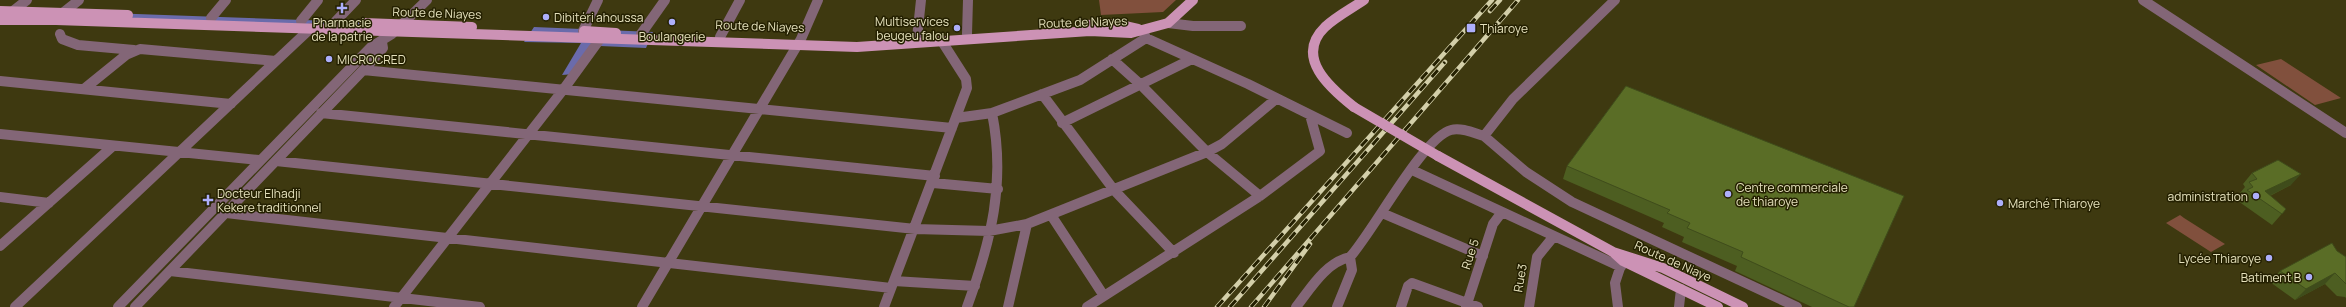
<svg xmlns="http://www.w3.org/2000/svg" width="2346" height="307" font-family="Manrope,sans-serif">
<rect width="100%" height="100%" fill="#3e3910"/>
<!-- green -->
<path fill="#81503d" d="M1099 0H1176L1163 12 1101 15Z
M2281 59 2341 98 2315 105 2256 65Z
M2180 215 2184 218 2225 244 2211 252 2166 223Z"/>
<!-- water -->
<path fill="#6a6bab" d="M80 12 388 23 378 35 68 24Z
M534 27 653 32 646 48 600 46 575 74 562 75 581 43 524 42Z"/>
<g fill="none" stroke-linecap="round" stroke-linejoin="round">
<!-- minor -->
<path stroke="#836677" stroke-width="10" d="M1615 0 1513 99 1484 136 1526 172 1572 202 1797 307
M2143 0 2346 133
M64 12 79 0
M8 15 27 0
M211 18 226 0
M301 21 318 0
M335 22 356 0
M1168 23 1193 26H1241
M583 31 598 0
M1143 31 1146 38 1248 84 1347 133
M60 34 62 39 78 45 134 50
M641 34 665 0
M967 34 968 0
M720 37 740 0
M917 38 921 0
M1112 59 1141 85 1207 152 1260 196
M363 70 952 128
M0 81 231 104
M84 89 126 55 140 49 276 61
M1042 94 1114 190 1174 253
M321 113 935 176
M956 118 992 113 1080 80 1146 38
M1062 123 1192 59
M0 134 259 160
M276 161 915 229 989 231 1027 224 1207 152 1222 144 1276 99
M1412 170 1621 267
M933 183 998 189
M0 197 49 203
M226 213 891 288
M1382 213 1483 256
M1051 215 1104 296
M0 246 113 146
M170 271 480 307
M894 281 975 286
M15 307 311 28
M118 307 371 47 392 34 427 0
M135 307 370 63 383 48 382 42
M394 307 563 90 600 39
M642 307 801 39 818 0
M884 307 967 88 966 79 943 43
M967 307C991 241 1006 183 992 113
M1008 307 1027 224
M1087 307 1260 196 1320 151 1310 115
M1296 307C1311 288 1325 263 1350 257
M1337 307 1352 270 1350 257C1373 232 1423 137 1451 130 1461 127 1474 133 1484 136
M1401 307 1408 286 1412 283 1478 307
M1466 307 1493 224 1502 212
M1529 307 1537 257 1554 236
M1618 307 1615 283 1622 262
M1679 307 1681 289"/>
<!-- major -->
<path stroke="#cc92b5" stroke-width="10" d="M0 11 128 15
M0 20H56L857 47 1090 31 1131 33 1168 23 1193 0
M364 23 472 27
M1085 25 1116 24 1138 29
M584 31 616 33
M1354 107C1330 88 1294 57 1325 27 1337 16 1351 9 1364 0
M1438 156 1613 252 1623 261 1718 307
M1613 252 1663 268 1743 307"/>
<!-- rail casing -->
<g stroke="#d3cfa9" stroke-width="4.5">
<path id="rail" d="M1490 11 1500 0
M1217 307 1492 0
M1230 307 1445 62
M1251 307 1518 0
M1264 307 1310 244"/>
</g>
<!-- rail -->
<use href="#rail" stroke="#242001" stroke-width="3" stroke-dasharray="9" stroke-linecap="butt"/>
<!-- major-bridge -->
<path stroke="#cc92b5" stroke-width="10" d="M1354 107 1438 156"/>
</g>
<!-- wall -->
<path fill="#4d5e21" d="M1626 86 1854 307H1812L1735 271 1737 266 1682 242 1684 237 1662 227 1664 223 1563 179 1567 166Z
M2252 173 2291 185 2270 196 2286 209 2272 225 2238 201 2242 195 2240 193 2245 187 2243 184Z
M2337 251 2346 257V298L2345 297 2337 296 2325 284 2295 300 2270 282 2280 271Z"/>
<!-- shaded-wall -->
<path fill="#3f4c1b" d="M2301 174 2291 185 2261 200 2265 191Z
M2335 273 2325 284 2295 300 2306 289Z"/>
<!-- building -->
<path fill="#5a6d26" stroke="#3f4c1b" d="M1626 86 1904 196 1854 307H1849L1741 257 1743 252 1687 228 1690 223 1667 213 1670 210 1567 166Z
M2278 160 2301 174 2265 191 2286 209 2282 214 2247 190 2253 187 2249 182 2257 179 2252 173Z
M2332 243 2337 251 2346 257V284L2335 273 2306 289 2280 271Z"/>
<!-- markers -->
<g fill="#adaffb" stroke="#242001" stroke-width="1.5">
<path d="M340 2h4v4h4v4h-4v4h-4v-4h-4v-4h4z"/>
<circle cx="546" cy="17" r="4"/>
<circle cx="672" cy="22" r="4"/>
<circle cx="957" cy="28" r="4"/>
<rect x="1466" y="23" width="10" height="10" rx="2"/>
<circle cx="329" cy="59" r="4"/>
<circle cx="1728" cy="194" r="4"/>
<circle cx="2256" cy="196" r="4"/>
<path d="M206 194h4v4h4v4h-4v4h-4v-4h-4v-4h4z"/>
<circle cx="2000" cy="203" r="4"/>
<circle cx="2269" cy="258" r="4"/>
<circle cx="2309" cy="277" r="4"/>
</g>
<g text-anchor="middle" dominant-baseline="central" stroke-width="3" stroke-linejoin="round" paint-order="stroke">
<!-- street labels -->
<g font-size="12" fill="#e5e1bc" stroke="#242001">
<text transform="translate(437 13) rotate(2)">Route de Niayes</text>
<text transform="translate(1083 22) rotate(-2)">Route de Niayes</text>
<text transform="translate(760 26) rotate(2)">Route de Niayes</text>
<text transform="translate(1470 254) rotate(-72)">Rue 5</text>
<text transform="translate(1673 261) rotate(24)">Route de Niaye</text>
<text transform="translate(1520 278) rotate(-80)">Rue3</text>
</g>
<!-- poi labels -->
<g font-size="12" fill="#e5e1bc" stroke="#242001" text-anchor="start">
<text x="554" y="17">Dibitéri ahoussa</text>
<text x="949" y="21" text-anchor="end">Multiservices<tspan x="949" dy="14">beugeu falou</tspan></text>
<text x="342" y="22" text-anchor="middle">Pharmacie<tspan x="342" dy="14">de la patrie</tspan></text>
<text x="1480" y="28">Thiaroye</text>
<text x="672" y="36" text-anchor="middle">Boulangerie</text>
<text x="337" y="59">MICROCRED</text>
<text x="1736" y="187">Centre commerciale<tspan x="1736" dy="14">de thiaroye</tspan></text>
<text x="217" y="193">Docteur Elhadji<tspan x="217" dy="14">Kekere traditionnel</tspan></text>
<text x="2248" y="196" text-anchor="end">administration</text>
<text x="2008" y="203">Marché Thiaroye</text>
<text x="2261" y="258" text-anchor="end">Lycée Thiaroye</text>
<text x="2301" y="277" text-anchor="end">Batiment B</text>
</g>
</g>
</svg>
